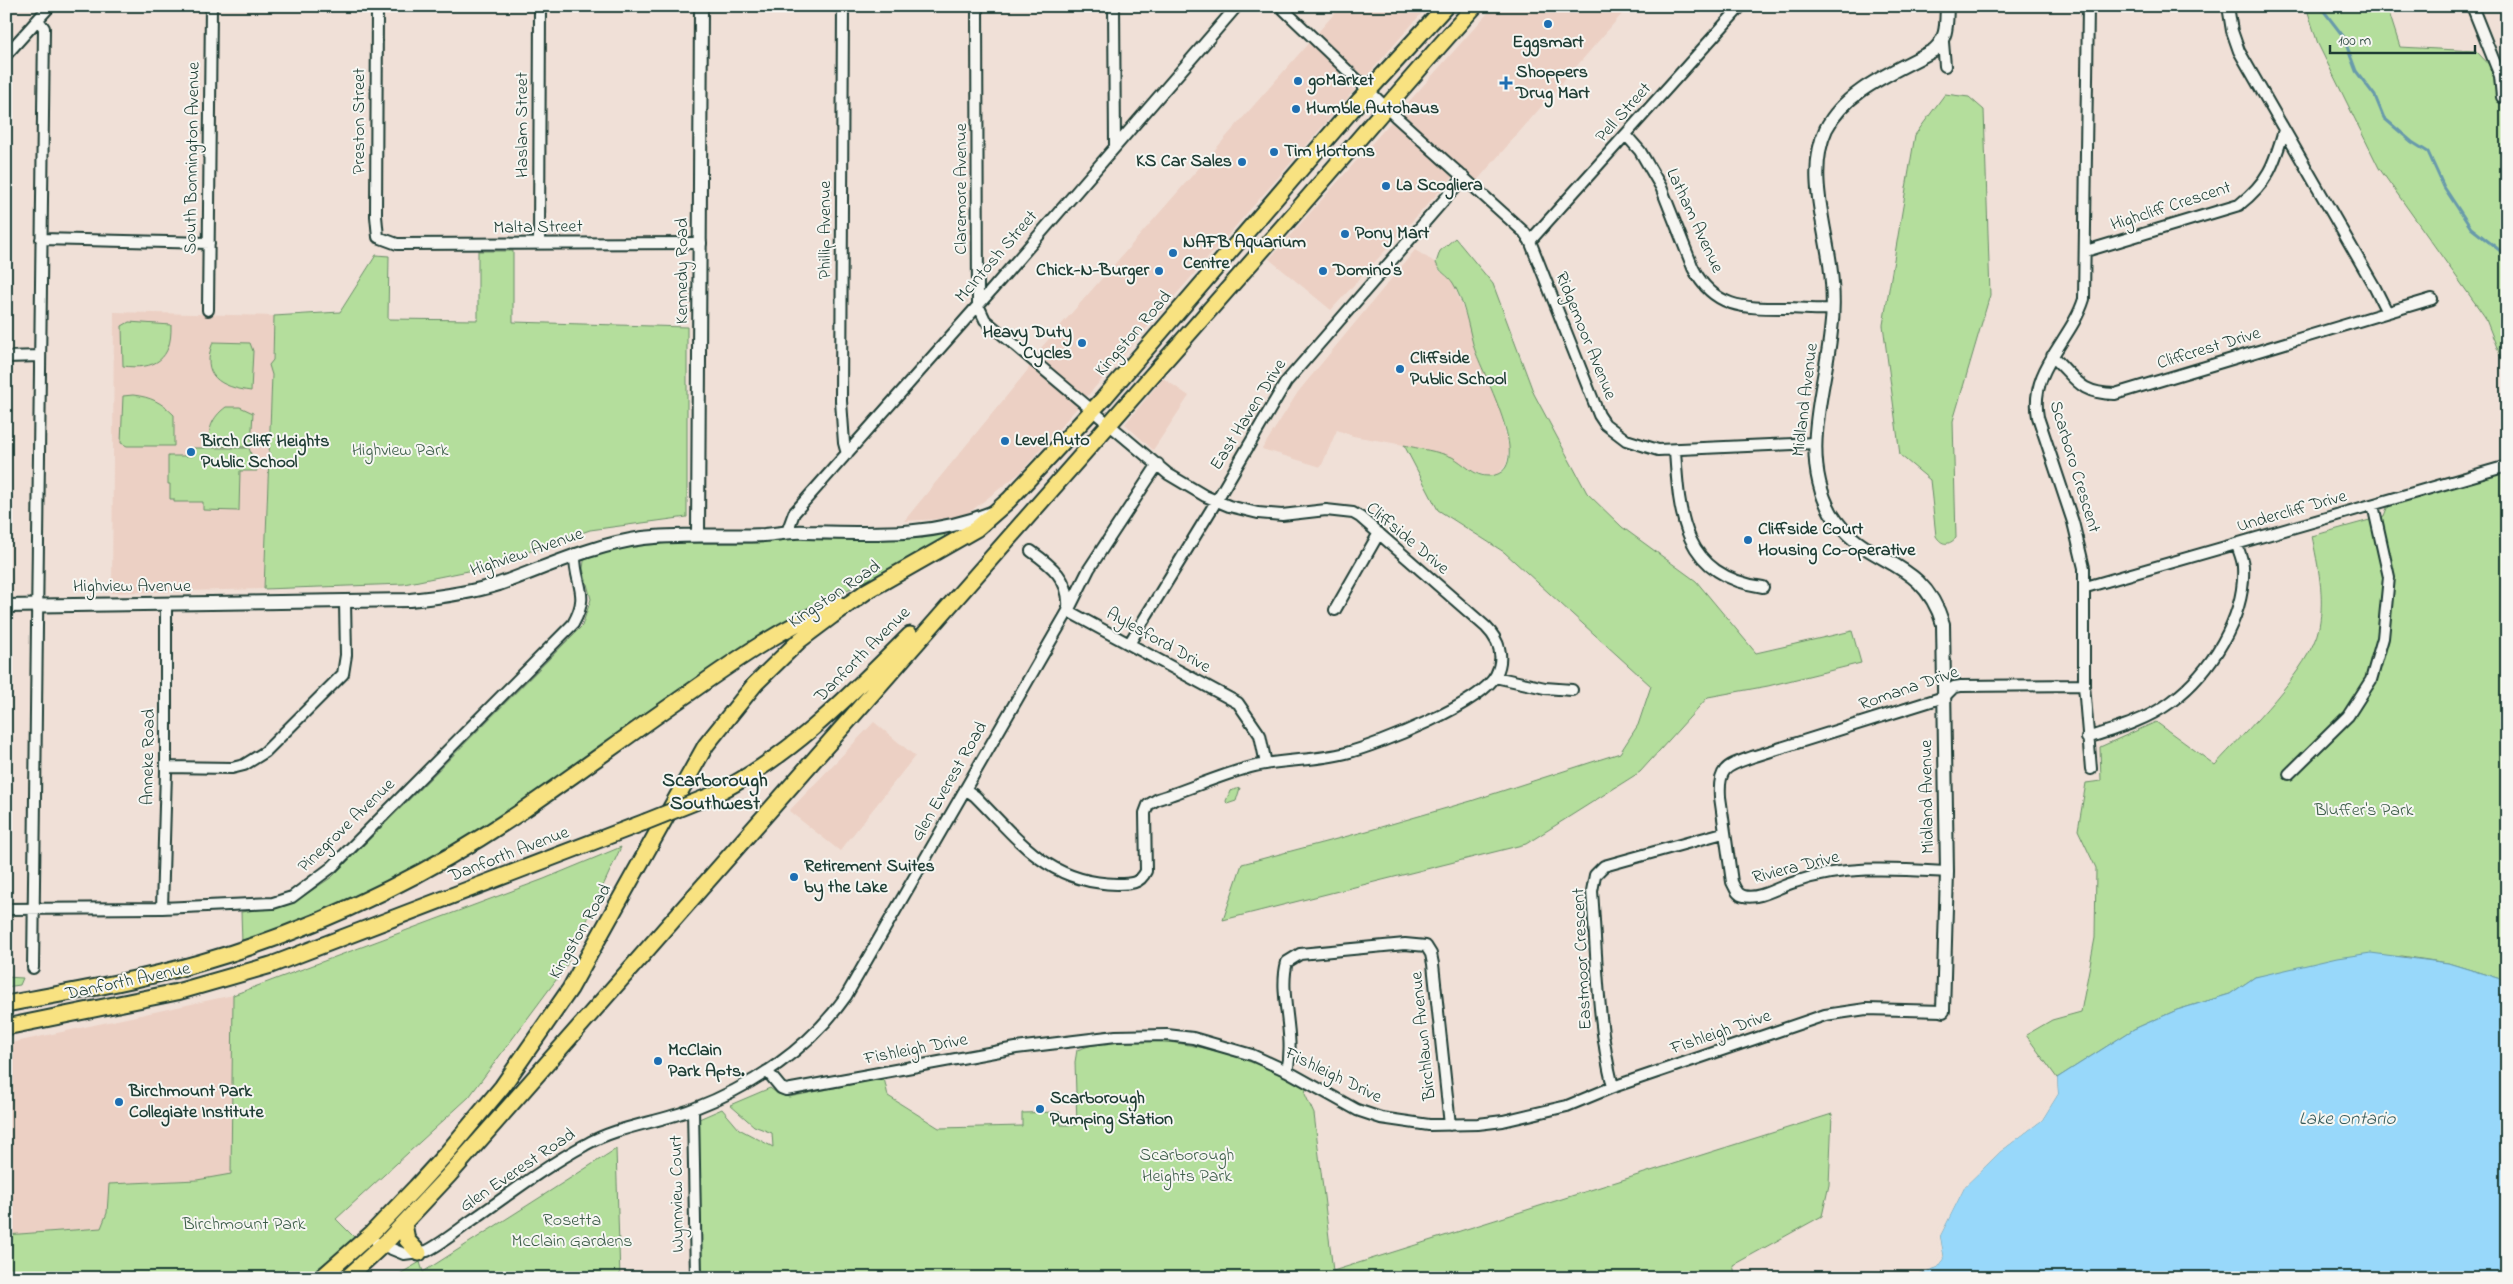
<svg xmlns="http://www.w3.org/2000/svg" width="2513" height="1284" font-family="'Indie Flower',sans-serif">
<rect width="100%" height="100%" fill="#f0e0d7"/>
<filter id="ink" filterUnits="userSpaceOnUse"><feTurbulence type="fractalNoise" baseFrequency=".02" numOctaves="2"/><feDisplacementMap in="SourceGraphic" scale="10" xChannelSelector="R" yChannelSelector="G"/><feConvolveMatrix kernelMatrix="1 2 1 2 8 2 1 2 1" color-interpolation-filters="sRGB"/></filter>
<g filter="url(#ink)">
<!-- built -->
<path fill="#ecd0c4" d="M1341 6H1428L1021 472 962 518 904 521 1027 371 1040 349Z
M1494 6H1629L1474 184 1458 171 1331 310 1269 259Z
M1415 250 1436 263 1439 270 1453 282 1471 331 1473 345 1497 398 1509 449 1506 465 1498 474 1488 476 1474 472 1451 457 1404 445 1353 436 1337 430 1321 467 1262 449 1298 392Z
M114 312 274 316 264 589 112 593Z
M1163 378 1189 396 1153 450 1125 424Z
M874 722 915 756 840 851 789 811Z
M233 995 231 1175 197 1180 109 1184 107 1213 101 1228 6 1235V1044Z"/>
<!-- green -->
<path fill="#b4de9c" stroke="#6a8e68" d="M2306 6H2387L2400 47 2476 51 2501 77 2507 76V373L2485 317 2379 168 2318 44Z
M1945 94 1969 97 1984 110 1990 295 1953 421 1956 538C1949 545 1942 546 1936 536L1930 480 1900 455 1883 325 1915 135Z
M1455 238 1493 284 1534 394 1587 493 1622 527 1696 581 1756 653 1852 631 1861 663 1768 686 1708 697 1640 772 1526 844 1223 920 1242 864 1367 831 1471 801 1620 753 1638 725 1651 686 1504 552 1438 510 1404 445C1419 449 1438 451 1452 457 1464 463 1474 477 1489 476 1541 473 1477 365 1473 344 1468 325 1464 301 1453 283 1448 275 1440 273 1436 263L1440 251Z
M478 251H513V322L687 327V517L590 530 483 568 404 584 264 589 272 375 269 365 273 360 274 316 340 312 376 255 389 256 388 319 478 320Z
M129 322 171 325C172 360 155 370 123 366L122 326Z
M213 342 250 343 253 351 251 391C220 387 200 376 213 342Z
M133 395C151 397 161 402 174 415V446H127L121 443 123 396Z
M226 407H240L253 413 251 444 247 447 208 446C209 429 211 418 226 407Z
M193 448H249L257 471H240L239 511 203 510V502H174V499H170V484H168V456H193Z
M2507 472V981L2448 963 2402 956 2255 977 2230 994 2177 1010 2134 1029 2057 1078 2026 1035 2052 1020 2081 1012 2095 938 2096 868 2078 830 2086 783 2101 781 2100 747 2156 722 2215 765C2245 732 2311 669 2319 627 2325 596 2318 566 2312 536L2384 516 2387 508 2392 505Z
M941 532 945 536 941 541 917 555 805 611 476 833 404 874 291 925 242 943 241 912 272 908 299 899 332 877 582 626 591 599 583 569 584 561 588 556 629 547 670 543H762L782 536H811L823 540 918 537Z
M1240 788 1236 801 1227 804 1226 801 1230 791Z
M621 847 565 968 469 1097 336 1219 356 1239 305 1278H6V1235L101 1228 107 1213 109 1184 197 1180 231 1174 233 995 544 879Z
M6 977 23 978 20 985 6 987Z
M1136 1040C1197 1041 1253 1058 1306 1088L1305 1094 1314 1114 1333 1271 1832 1114 1829 1185 1822 1216 1733 1265 1736 1278H699V1119L722 1109 739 1129 773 1147 772 1133 754 1126 730 1105 770 1088 778 1094 789 1097 884 1078 888 1096 939 1128 1022 1126V1113L1060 1112 1061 1125H1077L1075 1062 1077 1050 1092 1045Z
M616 1149 620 1278H393L420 1262 423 1272Z"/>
<!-- water -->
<path fill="#98d8fa" stroke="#689aab" d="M2371 953 2448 963 2507 981V1278H1909L1938 1267 1944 1259 1940 1236 1965 1186 2001 1151 2042 1120 2058 1094 2057 1078 2134 1029 2177 1010 2230 994 2255 977 2337 958Z"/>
<!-- pier -->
<path fill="#f0e0d7" d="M2057 1078 2058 1094 2042 1120 2001 1151 1965 1186 1940 1236 1944 1259 1938 1267 1906 1278 1937 1265 1941 1258 1937 1235 1963 1185 1999 1149 2040 1118 2056 1093 2055 1079Z"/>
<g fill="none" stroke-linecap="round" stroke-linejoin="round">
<!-- stream -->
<path stroke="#689aab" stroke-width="3" d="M2320 6 2343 36 2356 71 2375 96 2384 118 2412 142 2428 152 2444 187 2471 228 2507 256"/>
<!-- minor casing -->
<g stroke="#1f3d34" stroke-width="14">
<path id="minor" d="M377 6 376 216 378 237 397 244 701 243
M843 6 841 401 844 443 847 454
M1114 6 1115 145
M1280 6 1395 116 1524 232 1530 241 1599 415 1605 424 1626 440 1658 450 1815 443
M2088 6 2084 299C2071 341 2029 369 2038 417L2073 522 2084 568V685L2091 769
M2228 6 2232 31 2239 51 2374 286 2387 312
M2472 6 2500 76 2502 97
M1943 42 1945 66
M6 55 50 6
M1626 135 1640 151 1661 187 1693 268C1714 309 1745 308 1786 308 1802 308 1817 310 1833 309
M41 239 209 243
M1530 241 1741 6
M539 243 540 6
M2086 251 2239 205C2268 182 2274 165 2284 130
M208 310 211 6
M2052 356C2077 379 2078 393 2115 394L2432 299
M6 357 40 356
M1675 450C1679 516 1683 576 1763 587
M787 532 794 513 989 293 1237 6
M1031 551C1051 565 1070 580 1068 607
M2086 587 2507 466
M1335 610 1379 533
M1068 611 1238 703 1260 735 1266 764
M1129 644 1211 510 1286 382 1464 177
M1495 677 1545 688 1572 690
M2087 738C2116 729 2147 720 2171 702 2210 673 2246 617 2243 567 2243 560 2239 552 2237 545
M166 767 232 768 244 765 265 752 343 674 346 655 345 602
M2289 774 2348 716 2371 680 2383 638 2389 577 2373 505
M965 789 975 796C1020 841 1048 883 1117 884 1130 884 1140 884 1146 871L1145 813 1148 805 1158 799C1190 789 1222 774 1255 766 1285 759 1316 761 1346 753 1378 745 1481 704 1496 675 1505 657 1499 640 1486 627L1360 517 1353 513 1326 510 1282 515 1258 513 1229 506 1205 496 1168 474 985 320 978 305 977 6
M1947 872C1896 869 1843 865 1795 882 1780 886 1759 900 1744 896 1737 895 1735 888 1732 882L1720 797C1718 767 1727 766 1752 757L1944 697 1954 687 1961 686 2084 685
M162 908 166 772V605
M6 909 162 908 273 903 292 897 332 867 573 624C591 592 574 585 575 554
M33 968 44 28 38 20
M767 1071 781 1088 786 1090 1016 1048 1116 1036 1167 1035 1193 1038 1252 1055 1287 1071 1357 1110 1381 1118 1429 1125 1478 1124 1503 1121 1567 1106 1613 1087 1825 1015 1866 1009 1943 1011
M1287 1071C1296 1034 1278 995 1287 962L1300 954 1405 944 1426 946 1431 954 1433 964 1450 1125
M1613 1087C1597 1024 1597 956 1592 891L1595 875 1604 866 1723 833
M693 1109 696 1278
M377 1243 404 1254 427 1251C442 1243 455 1233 468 1223 506 1197 544 1167 585 1145 618 1126 657 1123 693 1109 753 1086 809 1049 846 996L1068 611 1089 569 1158 464"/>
</g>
<!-- tertiary casing -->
<g stroke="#1f3d34" stroke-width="16">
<path id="tertiary" d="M698 535 701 6
M6 606 410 600C440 597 470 593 499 584 547 567 592 545 643 538 683 533 723 537 764 535 778 534 791 531 805 532 869 533 930 538 991 513
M1943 1011 1947 872 1943 624C1922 554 1864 568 1831 513 1799 456 1825 391 1831 331 1834 309 1833 286 1830 264 1824 221 1807 170 1826 129 1846 89 1897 71 1934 50 1948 37 1946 24 1947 6"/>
</g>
<!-- primary casing -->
<g stroke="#1f3d34" stroke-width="19">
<path id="primary" d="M715 794C792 756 850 695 910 635
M6 1004C71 992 136 981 199 963 314 930 425 877 525 809 580 771 634 731 689 693 737 659 785 626 838 604
M6 1027 177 992 271 965 645 822
M404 1224 407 1240 419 1253
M321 1278 372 1233 416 1187 446 1154 502 1087 570 989 706 745 755 684 800 640 832 616 867 591 976 529 1009 500 1103 399 1360 100 1446 6
M347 1278 389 1239 449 1175C720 865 991 555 1264 248 1335 168 1403 86 1475 6"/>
</g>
<!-- minor -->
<use href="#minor" stroke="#f6f6f2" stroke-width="10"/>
<!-- tertiary -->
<use href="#tertiary" stroke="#f6f6f2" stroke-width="12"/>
<!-- primary -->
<use href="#primary" stroke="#f8e281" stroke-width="15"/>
<!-- primary-bridge casing -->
<g stroke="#1f3d34" stroke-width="19" stroke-linecap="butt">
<path id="primary-bridge" d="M645 822 715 794"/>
</g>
<!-- primary-bridge -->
<use href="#primary-bridge" stroke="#f8e281" stroke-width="15"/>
</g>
</g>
<!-- markers -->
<g fill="#1f6fb2" stroke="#f6f6f2" stroke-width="2">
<circle cx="1548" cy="24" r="5"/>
<circle cx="1298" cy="81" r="5"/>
<path d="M1503.5 75.5h5v5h5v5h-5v5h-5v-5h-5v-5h5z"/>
<circle cx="1296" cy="109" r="5"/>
<circle cx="1274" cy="152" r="5"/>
<circle cx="1242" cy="162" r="5"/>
<circle cx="1386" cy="186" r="5"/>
<circle cx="1345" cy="234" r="5"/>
<circle cx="1173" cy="253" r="5"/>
<circle cx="1159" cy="271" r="5"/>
<circle cx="1323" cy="271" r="5"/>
<circle cx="1082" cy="343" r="5"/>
<circle cx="1400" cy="369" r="5"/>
<circle cx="1005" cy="441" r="5"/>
<circle cx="191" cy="452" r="5"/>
<circle cx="1748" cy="540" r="5"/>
<circle cx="794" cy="877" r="5"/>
<circle cx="658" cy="1061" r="5"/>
<circle cx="119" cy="1102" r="5"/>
<circle cx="1040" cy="1109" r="5"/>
</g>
<g text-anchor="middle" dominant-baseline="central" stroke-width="4" stroke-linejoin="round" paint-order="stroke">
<!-- poi labels -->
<g font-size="18" font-weight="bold" fill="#1f3d34" stroke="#f6f6f2" text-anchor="start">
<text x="1548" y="43" text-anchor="middle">Eggsmart</text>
<text x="1516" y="73">Shoppers<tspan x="1516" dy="21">Drug Mart</tspan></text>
<text x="1308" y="81">goMarket</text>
<text x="1306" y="109">Humble Autohaus</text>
<text x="1284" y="152">Tim Hortons</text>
<text x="1232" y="162" text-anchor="end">KS Car Sales</text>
<text x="1396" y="186">La Scogliera</text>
<text x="1355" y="234">Pony Mart</text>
<text x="1183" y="243">NAFB Aquarium<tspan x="1183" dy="21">Centre</tspan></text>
<text x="1149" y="271" text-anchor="end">Chick-N-Burger</text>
<text x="1333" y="271">Domino's</text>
<text x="1072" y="333" text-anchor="end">Heavy Duty<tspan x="1072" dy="21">Cycles</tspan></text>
<text x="1410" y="359">Cliffside<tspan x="1410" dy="21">Public School</tspan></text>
<text x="1015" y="441">Level Auto</text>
<text x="201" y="442">Birch Cliff Heights<tspan x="201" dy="21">Public School</tspan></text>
<text x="1758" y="530">Cliffside Court<tspan x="1758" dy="21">Housing Co-operative</tspan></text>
<text x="804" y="867">Retirement Suites<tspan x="804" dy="21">by the Lake</tspan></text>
<text x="668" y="1051">McClain<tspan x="668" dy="21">Park Apts.</tspan></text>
<text x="129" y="1092">Birchmount Park<tspan x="129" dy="21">Collegiate Institute</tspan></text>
<text x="1050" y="1099">Scarborough<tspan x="1050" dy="21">Pumping Station</tspan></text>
</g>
<!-- street labels -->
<g font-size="18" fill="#1f3d34" stroke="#f6f6f2">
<text transform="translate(1624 113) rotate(-48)">Pell Street</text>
<text transform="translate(360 121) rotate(-90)">Preston Street</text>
<text transform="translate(523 125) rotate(-90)">Haslam Street</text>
<text transform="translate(193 158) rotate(-89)">South Bonnington Avenue</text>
<text transform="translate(962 189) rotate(-90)">Claremore Avenue</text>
<text transform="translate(2171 207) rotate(-18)">Highcliff Crescent</text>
<text transform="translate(1694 221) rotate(65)">Latham Avenue</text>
<text transform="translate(538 228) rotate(-1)">Malta Street</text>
<text transform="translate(826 230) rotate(-90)">Phillip Avenue</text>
<text transform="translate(997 257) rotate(-49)">McIntosh Street</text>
<text transform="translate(683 271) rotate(-90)">Kennedy Road</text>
<text transform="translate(1134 334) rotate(-49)">Kingston Road</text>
<text transform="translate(1585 336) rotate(68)">Ridgemoor Avenue</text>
<text transform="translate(2209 349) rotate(-17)">Cliffcrest Drive</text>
<text transform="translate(1806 400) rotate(-83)">Midland Avenue</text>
<text transform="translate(1249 415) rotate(-58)">East Haven Drive</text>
<text transform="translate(2074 467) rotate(73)">Scarboro Crescent</text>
<text transform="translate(2292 512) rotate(-16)">Undercliff Drive</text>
<text transform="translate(1407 539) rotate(40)">Cliffside Drive</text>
<text transform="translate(527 553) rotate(-19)">Highview Avenue</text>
<text x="132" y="587">Highview Avenue</text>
<text transform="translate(835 595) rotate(-34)">Kingston Road</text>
<text transform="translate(1158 641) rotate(29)">Aylesford Drive</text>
<text transform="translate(863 655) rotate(-45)">Danforth Avenue</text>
<text transform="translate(1909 689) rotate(-19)">Romana Drive</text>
<text transform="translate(149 757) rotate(-89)">Anneke Road</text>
<text transform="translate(950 782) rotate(-60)">Glen Everest Road</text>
<text transform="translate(1928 797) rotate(-91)">Midland Avenue</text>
<text transform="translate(347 826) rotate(-44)">Pinegrove Avenue</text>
<text transform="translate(509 855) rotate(-21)">Danforth Avenue</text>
<text transform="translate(1796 868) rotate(-14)">Riviera Drive</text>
<text transform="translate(581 932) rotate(-60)">Kingston Road</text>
<text transform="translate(1583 959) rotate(-93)">Eastmoor Crescent</text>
<text transform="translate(128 982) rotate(-12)">Danforth Avenue</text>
<text transform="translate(1721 1033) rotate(-19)">Fishleigh Drive</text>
<text transform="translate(1424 1036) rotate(-96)">Birchlawn Avenue</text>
<text transform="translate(916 1050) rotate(-11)">Fishleigh Drive</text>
<text transform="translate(1333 1076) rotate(26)">Fishleigh Drive</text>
<text transform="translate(518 1171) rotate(-34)">Glen Everest Road</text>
<text transform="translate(678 1194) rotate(-91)">Wynnview Court</text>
</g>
<!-- park labels -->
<g font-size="18" fill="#3d5d49" stroke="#f6f6f2">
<text x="400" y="451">Highview Park</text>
<text x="2364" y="811">Bluffer's Park</text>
<text x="1187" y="1156">Scarborough<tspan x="1187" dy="21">Heights Park</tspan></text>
<text x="572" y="1221">Rosetta<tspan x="572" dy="21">McClain Gardens</tspan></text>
<text x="244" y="1225">Birchmount Park</text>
</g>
<!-- water labels -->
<g font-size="19" font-style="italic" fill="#375c5c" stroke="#f6f6f2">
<text x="2347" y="1119">Lake Ontario</text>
</g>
<!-- quarter labels -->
<g font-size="20" font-weight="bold" fill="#1f3d34" stroke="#f6f6f2">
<text x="715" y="781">Scarborough<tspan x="715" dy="23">Southwest</tspan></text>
</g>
</g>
<!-- margin -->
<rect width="2513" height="1284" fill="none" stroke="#f6f6f2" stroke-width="25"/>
<rect x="12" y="12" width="2488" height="1259" fill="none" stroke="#1f3d34" stroke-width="2" filter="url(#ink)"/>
<!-- scale -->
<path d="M2330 45v8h145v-8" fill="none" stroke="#1f3d34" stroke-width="2.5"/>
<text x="2338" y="45" font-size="15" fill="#1f3d34" stroke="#f6f6f2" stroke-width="4" paint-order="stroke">100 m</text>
</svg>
